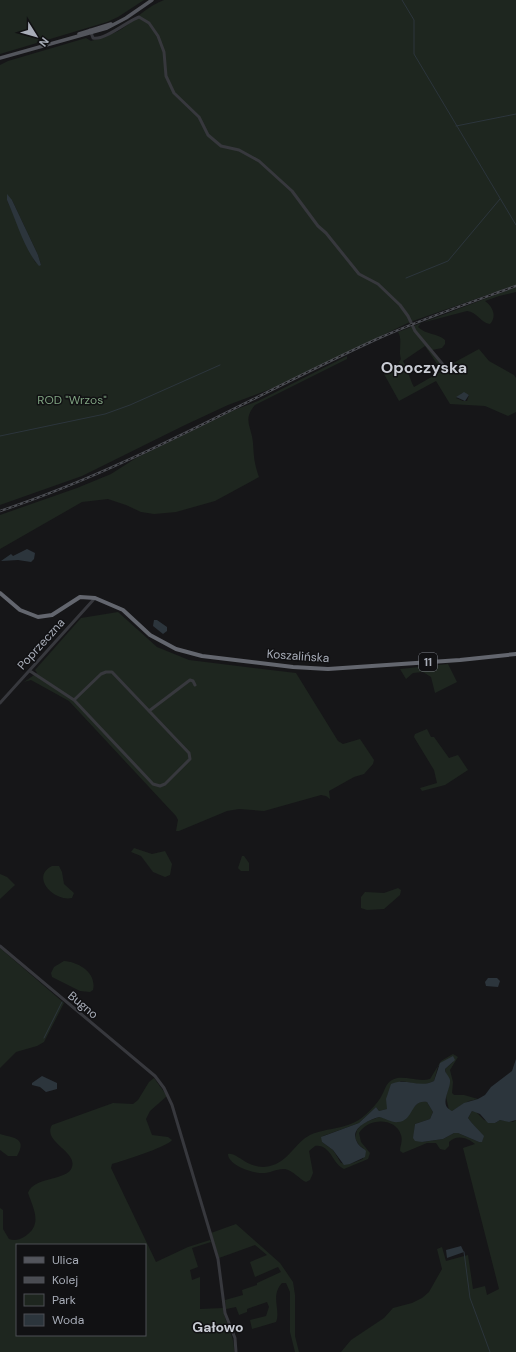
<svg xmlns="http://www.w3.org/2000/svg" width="516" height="1352" font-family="'DM Sans',sans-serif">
<rect width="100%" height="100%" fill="#161618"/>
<!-- green -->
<path fill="#1e261f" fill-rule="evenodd" d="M0 0H144L118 17 107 22 0 54Z
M164 0H516V285L410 322 273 388 228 405 185 425 82 476 0 505V65L8 61 86 38 91 41C102 38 117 33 126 26 139 16 148 6 164 0ZM7 200H12L38 255 41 265 35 262Z
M516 287V292L499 296 485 301C493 307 497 316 490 324 481 323 477 312 467 311L421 323 418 327C426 335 438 333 445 340V344L442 348 432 350 446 367 479 349 489 361 514 375 516 378V412L508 416 485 406 450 404 436 381 399 401 384 374 398 364 401 359C398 350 403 340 398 332ZM425 346 442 371 414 387C409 378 408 369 403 361ZM462 393 469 395 467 401H463L456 398Z
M347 356V359L255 405C242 420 252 427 253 443 254 458 254 462 259 477L215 501 176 512 154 514 141 512 126 505 108 499 82 502 0 549V515L77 488 111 474 136 458 232 411 258 401Z
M118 612 157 647 189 660 296 673 338 741 343 744 360 739 374 760 373 764 364 774 354 777 329 791 330 799 326 796 321 795 264 811 239 809 227 811 179 831H176L178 820 176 816 69 701 31 680 24 682 37 673 35 670 81 618Z
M448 664 457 682 435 693 431 677 423 672 413 673 406 679 400 669Z
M427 729 431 737H434L449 758 458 755 468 770 445 785 422 791 420 788 437 783 434 770 414 737 415 734Z
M134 848 152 854 165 851 172 864 170 875 165 877 153 872 141 856 131 852Z
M242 856H244L249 863V871H241L238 868Z
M52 866H59L62 872 64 884 74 893 72 898C54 902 30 877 52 866Z
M0 874 7 877 15 885 0 899Z
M398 888 401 890 400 895 384 909 367 910 361 908V897L365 892 384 893Z
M0 948 64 1003 44 1042 37 1046 16 1052 0 1068Z
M64 961C79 962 97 973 93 990L90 992 80 991 52 977 51 973 54 967Z
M453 1054 458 1057 450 1070 453 1082 452 1093 454 1095H464L478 1099 469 1101 452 1111 449 1110 446 1097 449 1086 445 1069 453 1062 438 1066 434 1081 423 1085 401 1081C387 1093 386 1091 388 1109L379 1111 376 1107 359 1123 323 1136 322 1142 333 1150 341 1163 350 1164 363 1159 364 1149 359 1145 355 1138 357 1130 363 1123 379 1117 388 1119 413 1108 420 1101 427 1102 433 1112 430 1119 415 1124 414 1138 422 1142 443 1139 454 1133H458L479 1142 483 1140 482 1134 478 1131 468 1118 472 1111 476 1112 484 1120 495 1123 500 1120 513 1122 516 1120V1352H341L351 1340 384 1318 393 1308 412 1303 422 1298 429 1292 442 1269 437 1249 442 1247 446 1261 468 1255 473 1289 485 1286 487 1295 499 1289 463 1148 475 1144C468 1138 457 1134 449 1142V1146L445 1150 440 1149 436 1143H427L403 1153 400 1151C400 1146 403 1141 401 1135 396 1118 369 1117 359 1133L361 1142 370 1153 368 1159 344 1169C332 1164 331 1144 315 1146L309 1151 313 1173 310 1180 306 1182C299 1179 294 1171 285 1169 277 1168 269 1174 261 1173 252 1173 228 1165 228 1154 238 1151 250 1175 276 1164 291 1157 296 1142 310 1135 328 1127 348 1130 364 1116 371 1110 378 1103 382 1095 385 1090 386 1083 392 1080 403 1074 417 1083 430 1079L441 1061Z
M154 1078 167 1096 150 1111 146 1119 152 1135 168 1137 172 1140C167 1147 122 1161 112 1164L111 1168 156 1262 188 1247 210 1240 211 1242 192 1248 198 1267 190 1270 192 1280 200 1277V1309L223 1308C225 1324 235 1335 234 1352H0V1208L3 1210V1229L9 1239C14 1241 19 1240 24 1237 43 1225 34 1210 28 1193 34 1176 68 1181 72 1167 77 1151 42 1142 52 1125L113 1103 133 1104 138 1100 149 1082ZM17 1245H145V1335H17Z
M0 1134C12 1138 28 1137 17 1156H8L0 1150Z
M236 1224 280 1263 293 1282 295 1295V1336L299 1352H295L290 1332V1292L286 1283H282C270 1296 281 1310 276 1322L252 1329 250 1320 266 1316 269 1307 267 1302 247 1309V1312L239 1315 236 1307 226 1309 225 1300 243 1295 242 1290 257 1285V1283L281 1272 278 1267 255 1277 250 1262 267 1255 255 1245 219 1258 211 1233Z"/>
<!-- water -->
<path fill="#2c353c" d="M7 194 12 200 38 255 41 265 39 266C25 251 16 220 7 200Z
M464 392 469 395 465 401 456 397Z
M27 549 35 553 34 559 31 562 18 560 1 561 11 554 13 556Z
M154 620H157L167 627V631L163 634 153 626Z
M488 978H497L500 981 498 987 486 986 485 982Z
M453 1056 455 1060 445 1069C445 1074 449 1075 450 1080 451 1090 438 1105 452 1111L464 1103 478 1099 485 1095 491 1087 512 1071 516 1059V1120L509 1122 500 1120 495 1123H488L480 1114 472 1111 468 1118C473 1125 479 1130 484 1136L482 1142H479L458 1133H454L443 1139 422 1142 415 1141 413 1138 415 1124 430 1119 433 1112 427 1102C410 1099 414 1121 398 1122 392 1123 385 1118 379 1117 369 1120 349 1128 357 1142 359 1147 364 1148 366 1151L365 1157 350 1164 344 1165 333 1150 322 1142 321 1137 359 1123 376 1107 379 1111 387 1109 386 1099 391 1084C406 1077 419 1089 434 1081L440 1063Z
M42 1076 57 1083V1089L46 1092 40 1087 32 1085V1083Z
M461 1246 464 1252 447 1258 446 1250Z"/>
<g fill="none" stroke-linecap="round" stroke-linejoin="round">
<!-- stream -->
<path stroke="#2c353c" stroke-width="1" d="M402 0 414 20V54L516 225
M456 126 516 114
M406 278 448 261 500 199
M0 436 105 414 130 405 220 365
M44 1038 62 1002
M464 1252 470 1298 490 1352"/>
<!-- minor -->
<path stroke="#37383d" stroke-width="3" d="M90 30 93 38C104 41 129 20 139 17L149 23 158 36 164 52 166 76 174 93 199 117 208 135 221 146 239 150 259 161 292 191 318 226 326 233 359 274 378 284 400 305 408 316 415 331 445 367
M30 671 74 700 153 784 160 786 165 784 190 759 189 753 112 672H106L101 674 74 700
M0 703 95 598
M149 711 190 680 193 681 195 685
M0 946 155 1076 164 1088 172 1105 218 1259 225 1313 235 1338 236 1352"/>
<!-- major -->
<path stroke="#53555c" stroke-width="3.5" d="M79 34 111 24
M0 58 107 28 126 18 152 0"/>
<!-- highway -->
<path stroke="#63666e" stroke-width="4" d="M0 593 20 610 38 617 52 615 80 597 95 598 123 610 150 635 176 649 202 656 293 667 328 669 460 660 516 654"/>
<!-- rail casing -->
<g stroke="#4a4c52" stroke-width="2.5">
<path id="rail" d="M0 511C131 468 252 396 377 339 422 319 469 303 516 286"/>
</g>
<!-- rail -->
<use href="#rail" stroke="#111113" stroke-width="1" stroke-dasharray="3" stroke-linecap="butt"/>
</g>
<g text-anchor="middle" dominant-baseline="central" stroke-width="3" stroke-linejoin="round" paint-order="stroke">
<!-- shield labels -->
<rect fill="#111113" stroke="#7b7e86" stroke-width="1" x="419" y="653" width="18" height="18" rx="3"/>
<g font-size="11" font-weight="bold" fill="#a8adb8">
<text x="428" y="662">11</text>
</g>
<!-- park labels -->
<g font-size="12" fill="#7fa381" stroke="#111113">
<text x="72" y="400">ROD "Wrzos"</text>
</g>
<!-- street labels -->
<g font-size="12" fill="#a8adb8" stroke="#111113">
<text transform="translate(41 644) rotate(-48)">Poprzeczna</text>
<text transform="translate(298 656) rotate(4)">Koszalińska</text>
<text transform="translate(83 1005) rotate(40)">Bugno</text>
</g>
<!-- quarter labels -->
<g font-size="14" font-weight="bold" fill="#c9ccd4" stroke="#111113">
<text x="218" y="1327">Gałowo</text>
</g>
<!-- district labels -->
<g font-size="16" font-weight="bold" fill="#c9ccd4" stroke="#111113">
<text x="424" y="367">Opoczyska</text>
</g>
</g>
<!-- legend -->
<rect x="16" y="1244" width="130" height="92" fill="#111113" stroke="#4d4f55"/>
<rect x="24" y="1257" width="20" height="6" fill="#53555c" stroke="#4d4f55"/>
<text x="52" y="1264" font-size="12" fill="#a8adb8">Ulica</text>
<rect x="24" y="1277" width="20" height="6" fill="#4a4c52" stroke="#4d4f55"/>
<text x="52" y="1284" font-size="12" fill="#a8adb8">Kolej</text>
<rect x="24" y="1294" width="20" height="12" fill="#1e261f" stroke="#4d4f55"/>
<text x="52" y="1304" font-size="12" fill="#a8adb8">Park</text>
<rect x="24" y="1314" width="20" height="12" fill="#2c353c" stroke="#4d4f55"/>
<text x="52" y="1324" font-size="12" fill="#a8adb8">Woda</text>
<!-- north arrow -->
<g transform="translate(36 36) rotate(127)" stroke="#111113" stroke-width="3" paint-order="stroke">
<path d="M0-3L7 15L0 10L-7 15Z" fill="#a8adb8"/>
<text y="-6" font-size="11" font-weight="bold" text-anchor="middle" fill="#a8adb8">N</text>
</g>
</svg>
